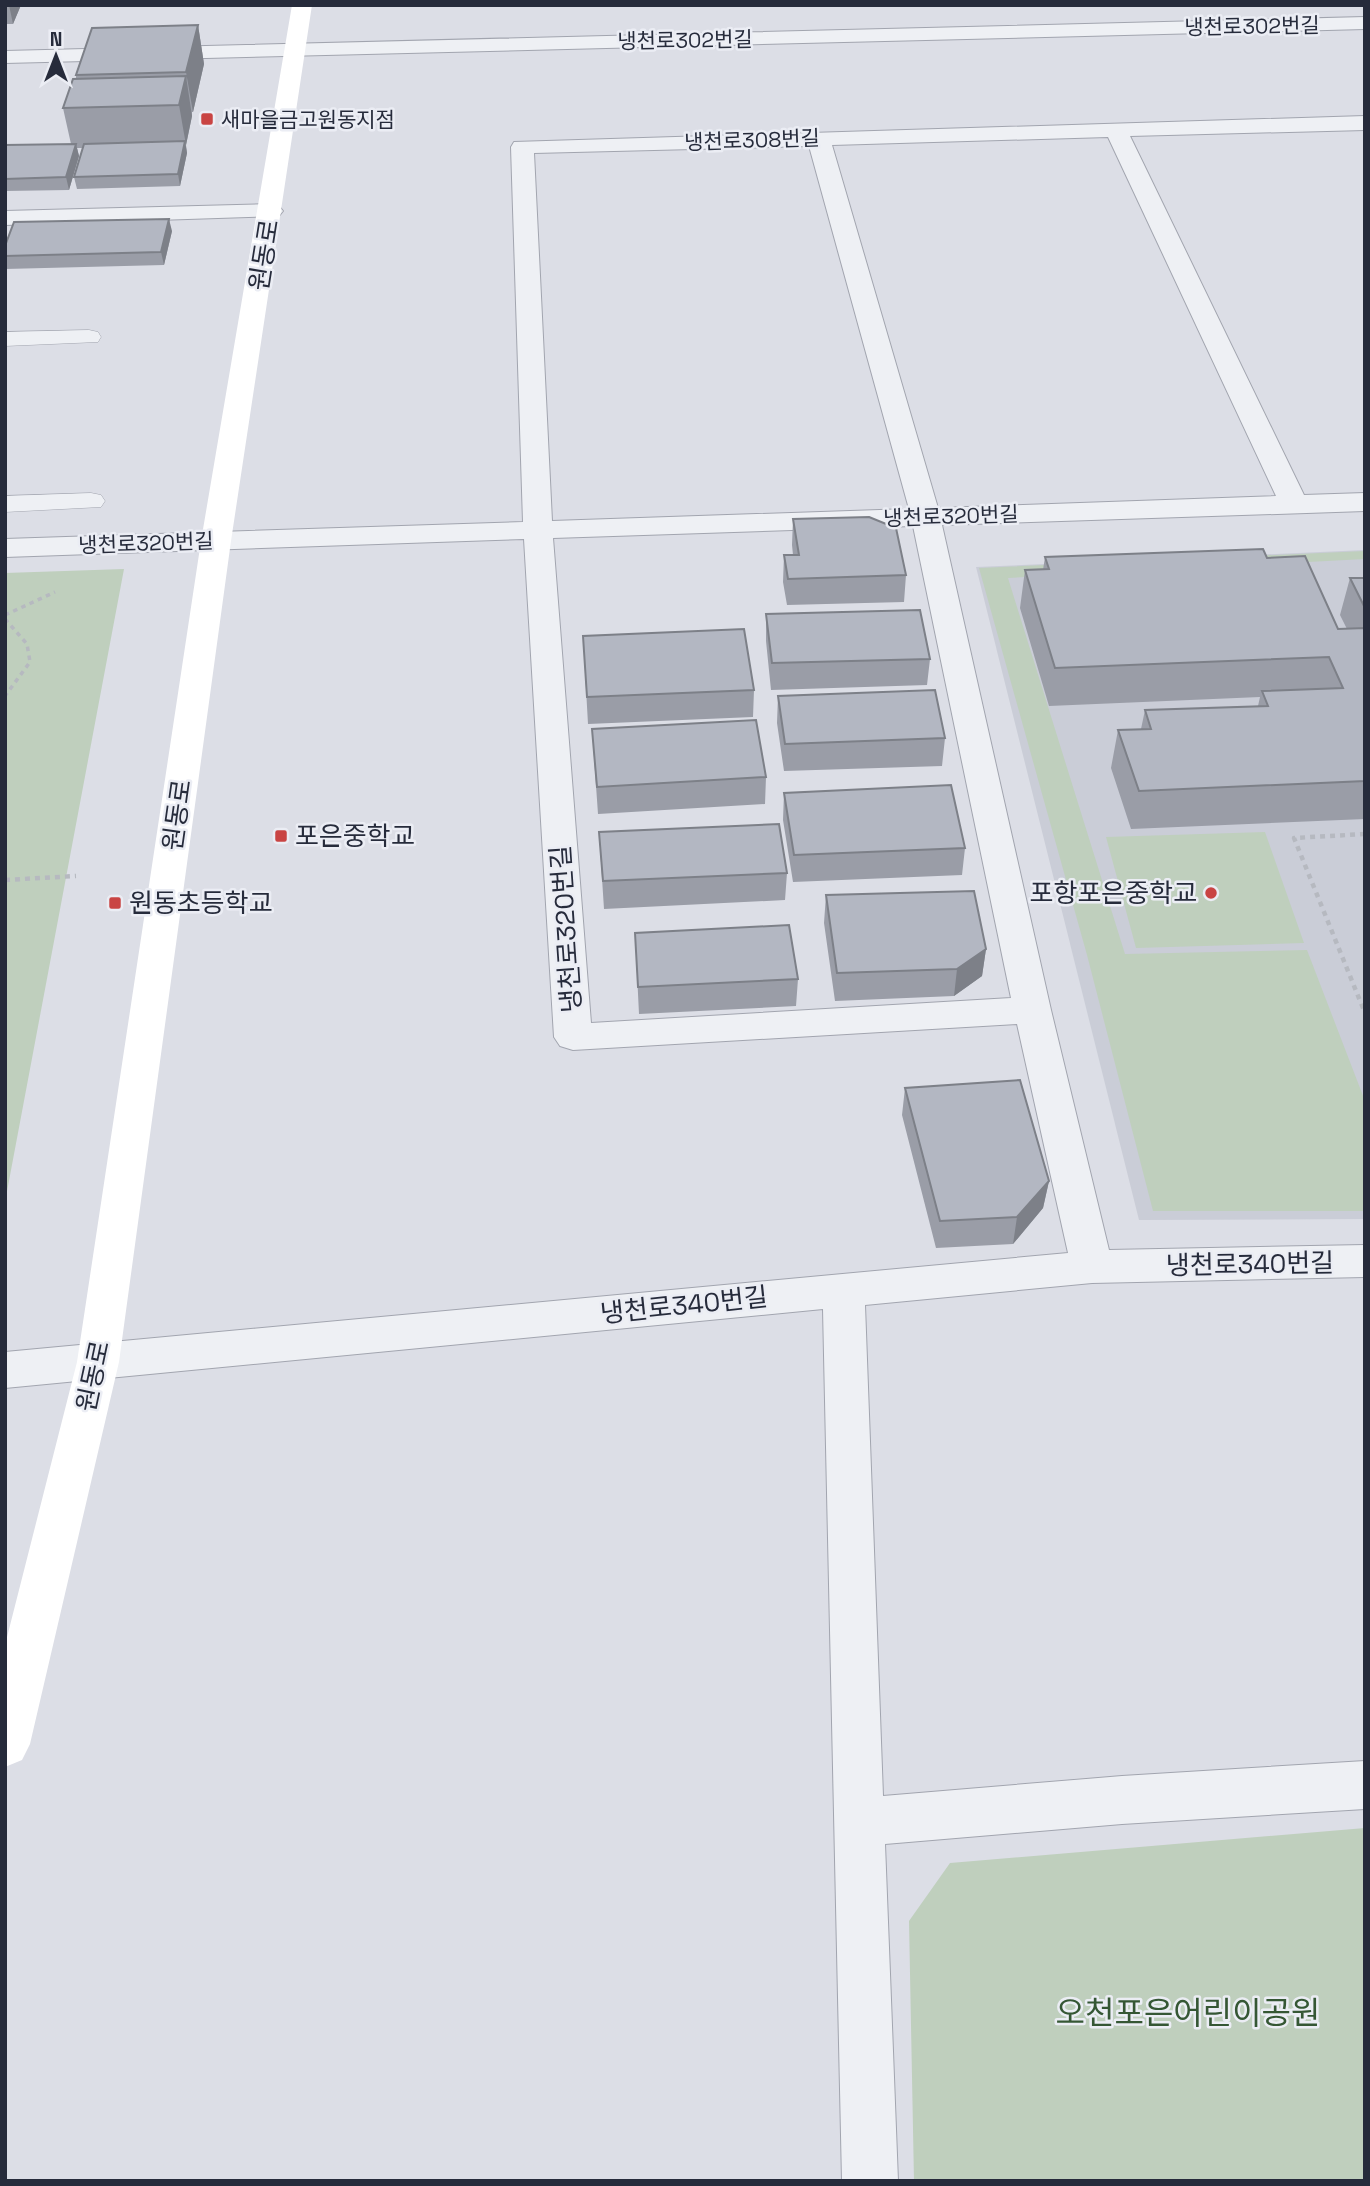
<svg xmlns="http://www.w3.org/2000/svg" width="1370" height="2186" font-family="'Space Grotesk','Noto Sans KR',sans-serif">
<rect width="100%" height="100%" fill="#dcdee6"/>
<!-- built -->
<path fill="#cacdd7" d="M1365 550V1219L1139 1220 976 567Z"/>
<!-- green -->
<path fill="#bfcfbd" d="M1365 551V559L1008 578 1125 954 1307 950 1365 1101V1211H1153L1087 955 979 568Z
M124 569 5 1202V573Z
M1265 832 1304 943 1136 948 1106 837Z
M1365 1828V2181H914L909 1921 950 1863Z"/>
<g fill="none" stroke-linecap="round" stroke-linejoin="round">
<!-- lane casing -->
<g stroke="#a2a5af" stroke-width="1">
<path id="lane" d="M89 330 98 332 101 337 98 342 5 346V332Z
M91 493 101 495 105 501 101 507 5 512V496Z"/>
</g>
<!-- street casing -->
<g stroke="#a2a5af" stroke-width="2">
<path id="street" d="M1365 17V29L5 63V51Z
M1365 116V130L1130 136 1304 495 1365 493V511L942 525 1051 1010 1109 1250 1365 1245V1277L1092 1283 865 1305 883 1796 1122 1776 1365 1761V1809L1122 1824 885 1844 898 2181H842L823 1309 5 1388V1352L1068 1253 1017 1024 573 1050 560 1046 554 1037 524 539 5 557V539L523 522 511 147 514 142ZM1108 137 1276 496 938 508 832 145ZM809 146 909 509 552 521 534 153ZM913 526 1011 998 591 1023 553 538Z
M271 204 279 206 283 211 279 216 5 225V211Z"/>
</g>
<!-- path-far1 -->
<path stroke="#b6b9c0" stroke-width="3.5" stroke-dasharray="4.5 4.5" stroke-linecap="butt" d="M5 615 55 592
M5 619 27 644 30 662 5 696"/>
<!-- path -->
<path stroke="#b6b9c0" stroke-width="4.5" stroke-dasharray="5 5" stroke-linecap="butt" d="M1365 834 1294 838 1365 1013
M5 880 76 876"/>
<!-- lane -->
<use href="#lane" fill="#eef0f4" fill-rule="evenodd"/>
<!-- street -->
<use href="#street" fill="#eef0f4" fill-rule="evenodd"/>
<!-- secondary -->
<path fill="#fff" fill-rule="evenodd" d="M292 5H312L231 541 119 1362 30 1744 22 1760 5 1767V1645L77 1362 201 541Z"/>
</g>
<!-- wall -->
<path fill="#9a9da7" d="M5 5H21L13 24H5Z
M198 25 204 64 193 112H192V116L186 145 187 153 180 186 77 189 74 177 83 148H77L79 156 69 190 5 191V145L71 144 63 108 76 79V75Z
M172 231 164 265 5 269V256Z
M793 519 906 575 904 602 787 605 783 582 784 555H793L792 545Z
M1045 557 1267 558 1338 629H1347L1340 615 1350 578H1365V819L1131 829 1111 768 1118 730 1141 729 1145 710 1258 706 1260 697 1049 706 1020 608 1025 570H1043Z
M766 614 930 659 927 685 771 690 766 641Z
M583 636 754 690 753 717 588 724Z
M778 696 945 738 942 766 784 771 777 723Z
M592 729 766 777 765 804 598 814Z
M784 793 965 848 962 875 793 882 783 820Z
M599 832 787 873 785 900 604 909Z
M826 895 986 949 982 976 954 996 835 1001 824 923Z
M635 933 798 979 796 1006 639 1014Z
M905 1088 1049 1181 1043 1208 1013 1244 936 1248 902 1115Z"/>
<!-- shaded-wall -->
<path fill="#7d8088" d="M9 5H21L13 24Z
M198 25 204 64 193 112 186 72Z
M186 76 192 116 186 145 179 105Z
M185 141 187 153 180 186 178 174Z
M76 144 79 156 69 190 66 177Z
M169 219 172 231 164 265 161 252Z
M986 949 982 976 954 996 957 969Z
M1049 1181 1043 1208 1013 1244 1017 1217Z"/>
<!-- building -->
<path fill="#b3b7c2" stroke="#7d8088" stroke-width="2" d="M198 25 186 72 76 75 92 28Z
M186 76 179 105 63 108 73 79Z
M185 141 178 174 74 177 84 144Z
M76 144 66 177 5 179V145Z
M169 219 161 252 5 256V246L14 222Z
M869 517 896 528 906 575 788 579 784 555H799L793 519Z
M1263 549 1267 558 1305 556 1338 629 1365 628V781L1139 791 1118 730 1151 729 1145 710 1268 706 1262 691 1343 688 1329 657 1055 668 1025 570 1049 569 1045 557Z
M1350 578H1365V608Z
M920 610 930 659 772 663 766 614Z
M744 629 754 690 587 697 583 636Z
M935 690 945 738 785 744 778 696Z
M756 720 766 777 597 787 592 729Z
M951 785 965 848 794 855 784 793Z
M779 824 787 873 603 881 599 832Z
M974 891 986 949 957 969 837 973 826 895Z
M789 925 798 979 638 987 635 933Z
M1020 1080 1049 1181 1017 1217 940 1221 905 1088Z"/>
<!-- markers -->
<g fill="#c94443" stroke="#ebedf4" stroke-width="2.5">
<rect x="200" y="112" width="14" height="14" rx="3.5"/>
<rect x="274" y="829" width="14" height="14" rx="3.5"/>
<circle cx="1211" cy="893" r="7"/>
<rect x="108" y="896" width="14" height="14" rx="3.5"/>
</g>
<g text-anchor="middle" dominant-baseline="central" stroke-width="5" stroke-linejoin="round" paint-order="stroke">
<!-- far-street labels -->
<g font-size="21" fill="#262b3b" stroke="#ebedf4">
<text transform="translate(1252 26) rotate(-1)">냉천로302번길</text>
<text transform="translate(685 40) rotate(-1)">냉천로302번길</text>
<text transform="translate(752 140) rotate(-2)">냉천로308번길</text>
<text transform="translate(951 516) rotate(-2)">냉천로320번길</text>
<text transform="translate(146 543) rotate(-2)">냉천로320번길</text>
</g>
<!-- far-poi labels -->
<g font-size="21" fill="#262b3b" stroke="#ebedf4" text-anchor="start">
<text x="221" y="119">새마을금고원동지점</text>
</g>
<!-- street labels -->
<g font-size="26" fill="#262b3b" stroke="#ebedf4">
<text transform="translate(264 255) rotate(-81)">원동로</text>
<text transform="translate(177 815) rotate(-82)">원동로</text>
<text transform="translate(566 929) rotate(-94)">냉천로320번길</text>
<text transform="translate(1250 1264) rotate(-1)">냉천로340번길</text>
<text transform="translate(684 1305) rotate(-6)">냉천로340번길</text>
<text transform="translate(93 1376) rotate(-78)">원동로</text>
</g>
<!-- poi labels -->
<g font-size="26" fill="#262b3b" stroke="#ebedf4" text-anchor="start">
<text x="295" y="836">포은중학교</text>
<text x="1197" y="893" text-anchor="end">포항포은중학교</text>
<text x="129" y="903">원동초등학교</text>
</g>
<!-- near-park labels -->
<g font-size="32" fill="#355734" stroke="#ebedf4">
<text x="1188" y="2013">오천포은어린이공원</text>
</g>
</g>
<!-- border -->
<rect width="1370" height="2186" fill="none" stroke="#262b3b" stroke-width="14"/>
<!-- north arrow -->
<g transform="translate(56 56)" stroke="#ebedf4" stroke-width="5" paint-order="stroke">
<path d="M0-5L12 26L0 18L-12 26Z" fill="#262b3b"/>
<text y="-10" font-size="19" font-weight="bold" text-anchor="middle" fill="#262b3b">N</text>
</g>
</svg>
